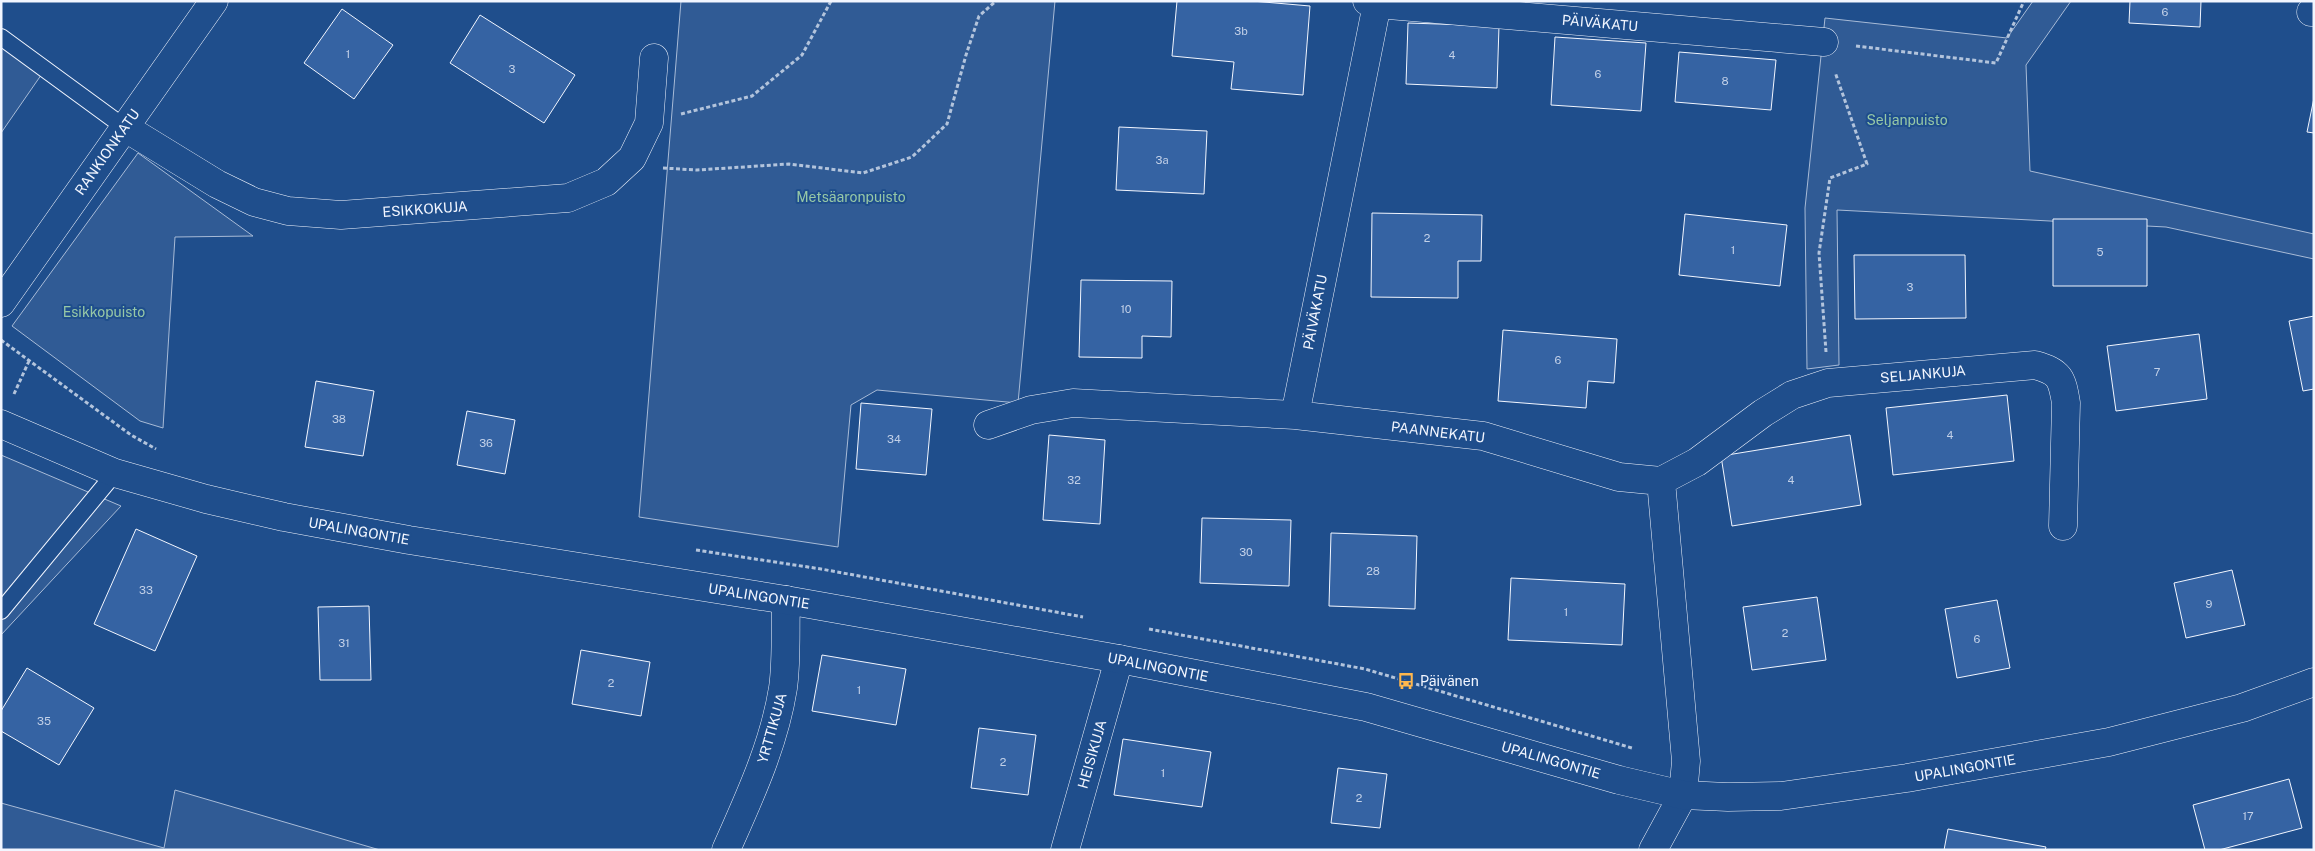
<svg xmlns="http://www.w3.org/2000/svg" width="2315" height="851" font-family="'Public Sans',sans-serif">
<rect width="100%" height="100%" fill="#1f4e8c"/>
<!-- built -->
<path fill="#305b95" stroke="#a8bbd7" d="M681 1H1055L1018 403 877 390 851 405 838 547 639 517Z
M2033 1H2071L2026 65 2030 171 2314 234V259L2166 227 1837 210 1839 365 1807 369 1805 208 1825 18 2007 38Z
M1 37 46 68 1 133Z
M138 153 253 236 175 237 163 428 140 421 12 326Z
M1 455 121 506 1 635Z
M175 790 380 850H1V803L164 848Z"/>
<!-- building -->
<path fill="#3563a3" stroke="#f2f6ff" d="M1177 1H1252L1310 6 1303 95 1231 89 1234 62 1172 56Z
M2130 1H2201L2200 27 2129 23Z
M342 9 393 45 354 99 304 63Z
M480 15 575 75 544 123 450 63Z
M1408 23 1499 26 1497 88 1406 84Z
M1555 37 1646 43 1641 111 1551 105Z
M1679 52 1776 60 1771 110 1675 102Z
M2314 98V133L2307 132Z
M1119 127 1207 131 1204 194 1116 190Z
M1372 213 1482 215 1481 261H1458V298L1371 297Z
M1685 214 1787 225 1780 286 1679 275Z
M2053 219H2147V286H2053Z
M1854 255H1965L1966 318 1855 319Z
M1081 280 1172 281 1171 337 1142 336V358L1079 357Z
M2314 316V389L2303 391 2289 321Z
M1503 330 1617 339 1614 383 1588 381 1586 408 1498 401Z
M2199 334 2207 399 2116 411 2107 346Z
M316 381 374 391 363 456 305 447Z
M2007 395 2014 461 1893 475 1886 408Z
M861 403 932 409 926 475 856 469Z
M467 411 515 420 505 474 457 465Z
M1049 435 1105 440 1100 524 1043 520Z
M1850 435 1861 505 1732 526 1721 456Z
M1202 518 1291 520 1289 586 1200 583Z
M136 529 197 556 155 651 94 624Z
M1331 533 1417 536 1415 609 1329 606Z
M2232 570 2245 625 2186 638 2174 583Z
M1511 578 1625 584 1622 645 1508 640Z
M1817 597 1826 660 1752 670 1743 607Z
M1997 600 2010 668 1957 678 1945 609Z
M369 606 371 680H320L318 607Z
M581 650 650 662 641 716 572 704Z
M822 655 906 669 896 725 812 711Z
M27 668 94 708 59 765 1 731V711Z
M979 728 1036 735 1028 795 971 788Z
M1123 739 1211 752 1202 807 1114 795Z
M1338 768 1387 774 1380 828 1331 823Z
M2289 779 2302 828 2219 850H2205L2193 805Z
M1948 829 2046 847 2045 850H1944Z"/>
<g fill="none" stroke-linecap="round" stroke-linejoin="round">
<!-- service casing -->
<g stroke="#f2f6ff" stroke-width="18">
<path id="service" d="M1 37 124 127
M1 611 115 473"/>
</g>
<!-- minor casing -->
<g stroke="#f2f6ff" stroke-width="29">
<path id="minor" d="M1377 4 1824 42
M2311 12 2314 9
M124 127 217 184 254 202 288 211 341 215 568 198 606 182 632 158 649 123 654 58
M1 303 214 1
M1295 415 1377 4 1367 1
M988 425 1031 410 1073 403 1295 415 1483 436 1619 477 1661 481 1686 761 1683 795 1653 850
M1661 481 1697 462 1763 413 1792 395 1828 383 2035 365C2060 372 2062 378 2066 403L2063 526
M726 850C749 798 774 745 783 688 787 660 785 628 786 600
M1065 850 1119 659"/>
</g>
<!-- tertiary casing -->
<g stroke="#f2f6ff" stroke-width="29">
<path id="tertiary" d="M1 424 115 473 206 499 284 517 409 540 786 600 1119 659 1366 707 1619 780 1683 795 1728 797 1781 796 1907 778 2109 742 2242 708 2314 682"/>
</g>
<!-- path -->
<path stroke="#b3c4dc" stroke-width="3" stroke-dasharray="4 2.5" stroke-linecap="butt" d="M1856 46 1996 63 2024 1
M681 114 752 96 802 55 831 1
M663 168 697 170 789 164 863 173 912 157 947 124 966 55 979 16 996 1
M1 340 131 435 156 449
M1826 352 1819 253 1830 178 1867 164 1835 72
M14 394 29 361
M696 550 821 569 1083 617
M1149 629 1365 669 1632 748"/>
<!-- service -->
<use href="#service" stroke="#1f4e8c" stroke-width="16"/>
<!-- minor -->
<use href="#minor" stroke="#1f4e8c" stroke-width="28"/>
<!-- tertiary -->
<use href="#tertiary" stroke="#1f4e8c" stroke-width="28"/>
</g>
<!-- icons -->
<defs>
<g id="bus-bare" transform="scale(1.35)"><path d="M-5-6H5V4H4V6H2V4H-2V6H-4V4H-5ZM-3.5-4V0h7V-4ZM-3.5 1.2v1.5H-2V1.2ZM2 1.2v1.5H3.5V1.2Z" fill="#ffb74d" stroke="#1f4e8c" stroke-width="2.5" paint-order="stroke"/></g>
</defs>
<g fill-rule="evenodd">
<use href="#bus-bare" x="1406" y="681"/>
</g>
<g text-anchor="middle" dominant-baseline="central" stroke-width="4" stroke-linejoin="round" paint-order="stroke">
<!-- number labels -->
<g font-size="11" fill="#c3d1e8">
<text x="2165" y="12">6</text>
<text x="1241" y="31">3b</text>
<text x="348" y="54">1</text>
<text x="1452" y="55">4</text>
<text x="512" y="69">3</text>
<text x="1598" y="74">6</text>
<text x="1725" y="81">8</text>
<text x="1162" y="160">3a</text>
<text x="1427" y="238">2</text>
<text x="1733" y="250">1</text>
<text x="2100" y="252">5</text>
<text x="1910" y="287">3</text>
<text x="1126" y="309">10</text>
<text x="1558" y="360">6</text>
<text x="2157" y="372">7</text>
<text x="339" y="419">38</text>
<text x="1950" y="435">4</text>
<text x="894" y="439">34</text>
<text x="486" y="443">36</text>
<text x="1074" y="480">32</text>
<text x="1791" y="480">4</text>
<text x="1246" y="552">30</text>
<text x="1373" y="571">28</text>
<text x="146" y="590">33</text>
<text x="2209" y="604">9</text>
<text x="1566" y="612">1</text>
<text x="1785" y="633">2</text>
<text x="1977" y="639">6</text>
<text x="344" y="643">31</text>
<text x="611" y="683">2</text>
<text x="859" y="690">1</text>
<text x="44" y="721">35</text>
<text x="1003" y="762">2</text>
<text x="1163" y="773">1</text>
<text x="1359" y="798">2</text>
<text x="2248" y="816">17</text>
</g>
<!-- street labels -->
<g font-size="14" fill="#f2f6ff" stroke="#1f4e8c">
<text transform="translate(1600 23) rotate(5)">PÄIVÄKATU</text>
<text transform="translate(107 152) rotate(-55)">RANKIONKATU</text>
<text transform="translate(425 209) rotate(-4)">ESIKKOKUJA</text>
<text transform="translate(1315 312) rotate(-79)">PÄIVÄKATU</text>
<text transform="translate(1923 374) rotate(-5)">SELJANKUJA</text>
<text transform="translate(1438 432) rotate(7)">PAANNEKATU</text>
<text transform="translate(359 531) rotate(10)">UPALINGONTIE</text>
<text transform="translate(759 596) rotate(9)">UPALINGONTIE</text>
<text transform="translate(1158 667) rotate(11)">UPALINGONTIE</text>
<text transform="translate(772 728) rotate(-74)">YRTTIKUJA</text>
<text transform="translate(1092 754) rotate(-74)">HEISIKUJA</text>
<text transform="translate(1551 760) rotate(16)">UPALINGONTIE</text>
<text transform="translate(1965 768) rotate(-10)">UPALINGONTIE</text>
</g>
<!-- park labels -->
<g font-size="14" fill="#97c8a6" stroke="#1f4e8c">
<text x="1907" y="120">Seljanpuisto</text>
<text x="851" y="197">Metsäaronpuisto</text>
<text x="104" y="312">Esikkopuisto</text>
</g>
<!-- poi labels -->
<g font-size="14" fill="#f2f6ff" stroke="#1f4e8c" text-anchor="start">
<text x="1420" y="681">Päivänen</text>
</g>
</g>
<!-- border -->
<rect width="2315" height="851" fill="none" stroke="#f2f6ff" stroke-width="5"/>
</svg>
